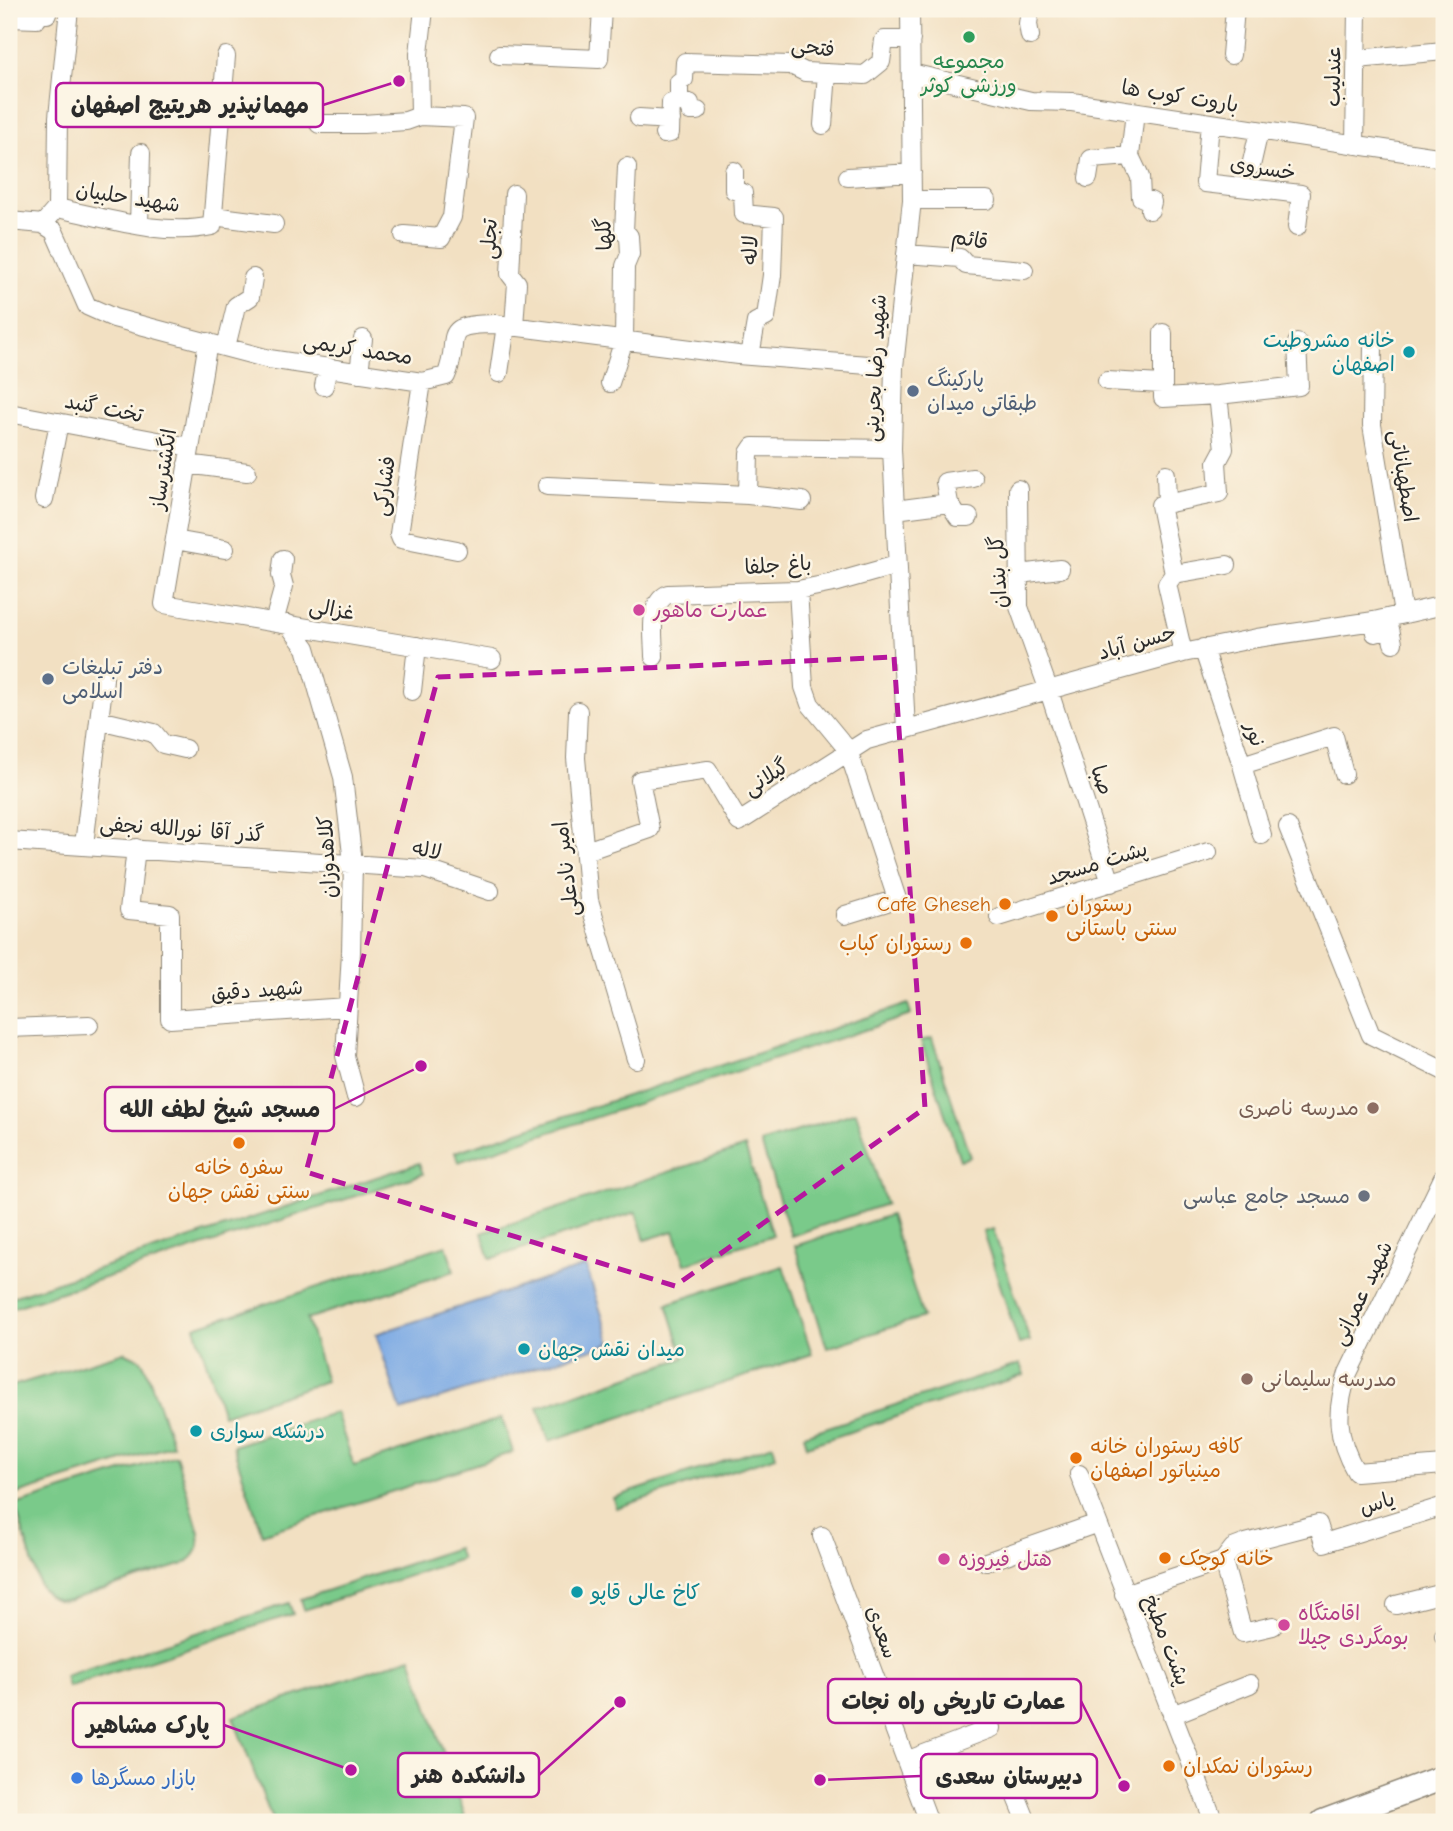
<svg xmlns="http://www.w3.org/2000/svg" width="1453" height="1831" font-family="'Comic Neue','Playpen Sans Arabic',sans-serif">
<rect width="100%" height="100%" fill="#fcf5e5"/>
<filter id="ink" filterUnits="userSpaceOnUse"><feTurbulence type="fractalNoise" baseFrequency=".0143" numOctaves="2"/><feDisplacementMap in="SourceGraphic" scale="14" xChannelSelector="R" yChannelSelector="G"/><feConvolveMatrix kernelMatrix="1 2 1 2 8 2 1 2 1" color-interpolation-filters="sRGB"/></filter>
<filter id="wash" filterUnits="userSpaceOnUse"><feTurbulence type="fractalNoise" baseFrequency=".00686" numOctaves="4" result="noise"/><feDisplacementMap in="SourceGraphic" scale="28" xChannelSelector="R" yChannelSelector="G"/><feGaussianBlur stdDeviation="1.57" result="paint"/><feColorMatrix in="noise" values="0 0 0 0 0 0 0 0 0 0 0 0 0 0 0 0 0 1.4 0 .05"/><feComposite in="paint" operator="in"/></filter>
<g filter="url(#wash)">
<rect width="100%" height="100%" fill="#f2e0c2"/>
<!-- green -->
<path fill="#7aca8a" stroke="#527a5a" stroke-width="2" d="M908 1004 911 1015 458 1162 455 1152Z
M932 1038 970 1157 960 1160 921 1041Z
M856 1112 886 1204 791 1236 761 1143Z
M745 1147 773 1235 685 1264 674 1231 645 1240 636 1212 490 1259 482 1233Z
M419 1163 423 1174 9 1309V1298Z
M890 1215 923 1317 827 1348 795 1246Z
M993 1229 1030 1341 1019 1344 983 1232Z
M446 1245 454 1271 307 1319 326 1381 223 1415 195 1327Z
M783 1266 812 1354 549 1441 538 1407 684 1358 667 1304Z
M124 1352 141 1360 146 1369 173 1445 11 1496 9 1489V1387Z
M1020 1364 1024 1375 807 1446 804 1435Z
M336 1412 354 1466 502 1418 513 1452 262 1534 233 1446Z
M773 1445 776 1456 616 1508 613 1498Z
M176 1455 199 1532C201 1547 197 1556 184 1564L70 1600C55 1602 47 1598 39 1584L15 1505Z
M457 1548 461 1559 304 1610 301 1599Z
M289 1603 293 1614 68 1687 65 1676Z
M411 1657 467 1822H273L233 1717Z"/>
<!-- water -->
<path fill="#7aa9e4" stroke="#526a88" stroke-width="2" d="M586 1266 611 1343 401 1411 376 1334Z"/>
</g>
<g filter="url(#ink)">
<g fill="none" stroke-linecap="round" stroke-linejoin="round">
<!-- minor casing -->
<g stroke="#8e8676" stroke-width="20">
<path id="minor" d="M9 18 37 19 38 12 47 14V9
M1030 36 1028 24 1030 9
M499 55 599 59 602 9
M1231 55 1235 9
M1357 59 1444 51
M911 73 1031 101 1072 102 1444 158
M679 101 690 103V111H698
M1135 112 1130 156 1140 177 1141 197 1152 202 1150 210
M420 116 419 54 424 9
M639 118 671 120
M1210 123 1205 183 1301 194 1297 227
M319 124H363L406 121 420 116 464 118 452 217 441 238 404 235
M823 125 827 73
M664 134 670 133 671 103 679 101V82L684 79 685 62 791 65 805 72 865 75 881 62 884 40H911
M1355 145 1357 9
M1251 166 1259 131
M734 171V190L743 193 744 214 774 217 772 275 766 317 756 322 750 356
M848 177 912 173
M1088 178 1091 159 1130 156
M514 194 510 274 517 283 514 326
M912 200H987
M57 208 58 117 69 9
M213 216 274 224
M9 221 43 224 54 231 87 306 114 318 269 359 422 382 446 376C463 339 435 324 495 324L738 355 894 367
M43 224 57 208C107 218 161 237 212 226L226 56
M139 225 141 153
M906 254 960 258 966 265 1024 270
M1163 333V398L1218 395 1224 449 1217 462 1219 493 1160 505 1174 574 1167 584 1183 653
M208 342 164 604 492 659
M1373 344 1372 425 1403 614
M226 347 236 306 250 297 253 278
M359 373 363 339
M499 373 506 325
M1107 381 1162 384
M422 382 399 534 401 539 457 550
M610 383 624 340 625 266 630 254 629 236 624 231 627 167
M324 386 328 367
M1218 395 1299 386 1297 343
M9 413 190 447
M187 464 247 472
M1166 474 1167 502
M547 486 748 495 802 501
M1018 489 1019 607 1049 691 1111 883
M748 495 749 453 753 447 892 449
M44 499 59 422
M895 510 949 503
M969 517H958L949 503 945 482 973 478
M175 540 225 549
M1019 574 1060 569
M1174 574 1227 565
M798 590 804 687 810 704 848 750 897 899 845 915
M1374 621 1375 633 1390 629 1393 643
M274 622 284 586 281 575 283 559
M288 624 306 648 343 777 353 863 351 952 345 1056 356 1097
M1203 648 1242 765 1262 835
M654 657C654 637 647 604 668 594L798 590 833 583 897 565
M412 691 417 646
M578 711 576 758 589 900 636 1059
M99 720 154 733 163 744 185 749
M906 730 892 449 894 367 912 200 910 9
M1242 765 1334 736 1344 774
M1288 827 1371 1035 1444 1071
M9 841 425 869 490 891
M84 845 104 679
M136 848 129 910 170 914V1019L347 1007
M586 851 650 829 640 780 708 770 739 822 867 740 1183 653 1257 638 1374 621 1444 605
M999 917 1208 852
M9 1028 89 1025
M1444 1176 1348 1373C1335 1411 1336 1438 1356 1472L1444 1465
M1079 1474 1214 1822
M822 1536 929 1822
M1223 1561 1243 1633 1273 1626
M986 1562 1098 1523
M1124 1594 1223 1561 1233 1548 1246 1543 1318 1524 1324 1543 1444 1506
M1396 1605 1444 1593
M1444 1636V1635
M1172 1715 1250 1684
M906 1761 992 1728
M1012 1785 1027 1822"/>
</g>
<!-- secondary casing -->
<g stroke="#8e8676" stroke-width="27">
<path id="secondary" d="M1323 1822 1444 1777"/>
</g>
<!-- minor -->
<use href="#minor" stroke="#fff" stroke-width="18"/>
<!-- secondary -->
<use href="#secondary" stroke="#fff" stroke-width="24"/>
</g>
</g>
<!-- marked area -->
<path fill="none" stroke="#b5179e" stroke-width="5" stroke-dasharray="14 9" stroke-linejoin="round" d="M894 657 925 1108 675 1286 306 1172 438 677Z"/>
<!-- markers -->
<circle fill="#2e9e5b" stroke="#fcf5e5" stroke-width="2.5" cx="969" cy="37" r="7"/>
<g fill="#0f9aa8" stroke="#fcf5e5" stroke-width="2.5">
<circle cx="1409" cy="352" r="7"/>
<circle cx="524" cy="1349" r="7"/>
<circle cx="196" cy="1431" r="7"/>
<circle cx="577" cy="1592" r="7"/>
</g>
<g fill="#5c6f8a" stroke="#fcf5e5" stroke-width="2.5">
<circle cx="913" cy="391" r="7"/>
<circle cx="48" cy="679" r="7"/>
</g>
<g fill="#d1479c" stroke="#fcf5e5" stroke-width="2.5">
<circle cx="639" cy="610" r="7"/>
<circle cx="944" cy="1559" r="7"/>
<circle cx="1284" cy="1625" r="7"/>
</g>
<g fill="#e8710a" stroke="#fcf5e5" stroke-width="2.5">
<circle cx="1005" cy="904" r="7"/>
<circle cx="1052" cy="916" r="7"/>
<circle cx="966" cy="943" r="7"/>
<circle cx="239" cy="1143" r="7"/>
<circle cx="1076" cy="1458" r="7"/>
<circle cx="1165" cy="1558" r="7"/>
<circle cx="1169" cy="1766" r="7"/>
</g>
<g fill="#8d6e63" stroke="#fcf5e5" stroke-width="2.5">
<circle cx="1373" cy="1108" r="7"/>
<circle cx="1247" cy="1379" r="7"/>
</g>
<circle fill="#6b7280" stroke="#fcf5e5" stroke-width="2.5" cx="1364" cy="1196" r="7"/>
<circle fill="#3f7fe0" stroke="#fcf5e5" stroke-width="2.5" cx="77" cy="1778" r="7"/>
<g text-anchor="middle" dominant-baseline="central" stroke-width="5" stroke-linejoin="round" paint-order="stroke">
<!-- street labels -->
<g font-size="21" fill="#2b2b2b" stroke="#fcf5e5">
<text transform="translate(813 47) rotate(8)">فتحی</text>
<text transform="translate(1333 76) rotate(-89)">عندلیب</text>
<text transform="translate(1180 96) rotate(9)">باروت کوب ها</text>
<text transform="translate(1263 168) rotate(9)">خسروی</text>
<text transform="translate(128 197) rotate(9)">شهید حلبیان</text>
<text transform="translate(604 234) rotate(-93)">گلها</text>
<text transform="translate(489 239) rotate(-88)">تجلی</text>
<text transform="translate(970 239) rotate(11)">قائم</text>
<text transform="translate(750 250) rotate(-88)">لاله</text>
<text transform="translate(358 349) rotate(9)">محمد کریمی</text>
<text transform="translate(875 368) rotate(-87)">شهید رضا بحرینی</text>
<text transform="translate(104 408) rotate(11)">تخت گنبد</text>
<text transform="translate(163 469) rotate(-81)">انگشترساز</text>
<text transform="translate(1404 476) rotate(81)">اصطهباناتی</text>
<text transform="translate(384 486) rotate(-82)">فشارکی</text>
<text transform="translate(778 565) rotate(-4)">باغ جلفا</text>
<text transform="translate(998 572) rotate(-93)">گل بندان</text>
<text transform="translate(332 609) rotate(10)">غزالی</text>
<text transform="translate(1137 642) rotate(-16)">حسن آباد</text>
<text transform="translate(1255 734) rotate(72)">نور</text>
<text transform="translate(766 777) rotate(-33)">گیلانی</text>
<text transform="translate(1102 780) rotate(72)">صبا</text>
<text transform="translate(182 829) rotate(4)">گذر آقا نورالله نجفی</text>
<text transform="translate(427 850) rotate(11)">لاله</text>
<text transform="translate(327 857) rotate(-93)">کلاهدوزان</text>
<text transform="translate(1097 863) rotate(-17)">پشت مسجد</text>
<text transform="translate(566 869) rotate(-97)">امیر نادعلی</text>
<text transform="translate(257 990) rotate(-4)">شهید دقیق</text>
<text transform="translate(1362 1293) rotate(-64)">شهید عمرانی</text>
<text transform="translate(1377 1503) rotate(-17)">یاس</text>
<text transform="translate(882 1632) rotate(70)">سعدی</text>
<text transform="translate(1167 1640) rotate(69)">پشت مطبخ</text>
</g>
<!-- leisure labels -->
<g font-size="21" fill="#27864d" stroke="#fcf5e5">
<text x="969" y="61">مجموعه<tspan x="969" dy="24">ورزشی کوثر</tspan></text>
</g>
<!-- culture labels -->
<g font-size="21" fill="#0d838f" stroke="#fcf5e5" text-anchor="start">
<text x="1395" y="340" text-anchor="end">خانه مشروطیت<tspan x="1395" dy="24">اصفهان</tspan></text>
<text x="538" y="1349">میدان نقش جهان</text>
<text x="210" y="1431">درشکه سواری</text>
<text x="591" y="1592">کاخ عالی قاپو</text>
</g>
<!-- service labels -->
<g font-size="21" fill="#4e5e75" stroke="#fcf5e5" text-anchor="start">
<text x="927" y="379">پارکینگ<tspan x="927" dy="24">طبقاتی میدان</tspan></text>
<text x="62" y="667">دفتر تبلیغات<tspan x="62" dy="24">اسلامی</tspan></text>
</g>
<!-- hotel labels -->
<g font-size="21" fill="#b23c85" stroke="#fcf5e5" text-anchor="start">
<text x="653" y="610">عمارت ماهور</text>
<text x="958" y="1559">هتل فیروزه</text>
<text x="1298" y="1613">اقامتگاه<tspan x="1298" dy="24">بومگردی چیلا</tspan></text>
</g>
<!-- food labels -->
<g font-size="21" fill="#c56008" stroke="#fcf5e5" text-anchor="start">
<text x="991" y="904" text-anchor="end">Cafe Gheseh</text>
<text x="1066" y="904">رستوران<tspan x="1066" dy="24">سنتی باستانی</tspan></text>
<text x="952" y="943" text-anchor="end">رستوران کباب</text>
<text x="239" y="1167" text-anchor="middle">سفره خانه<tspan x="239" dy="24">سنتی نقش جهان</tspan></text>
<text x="1090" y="1446">کافه رستوران خانه<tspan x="1090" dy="24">مینیاتور اصفهان</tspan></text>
<text x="1179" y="1558">خانه کوچک</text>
<text x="1183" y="1766">رستوران نمکدان</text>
</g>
<!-- education labels -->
<g font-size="21" fill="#785e54" stroke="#fcf5e5" text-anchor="end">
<text x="1359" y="1108">مدرسه ناصری</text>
<text x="1261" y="1379" text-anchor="start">مدرسه سلیمانی</text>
</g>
<!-- worship labels -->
<g font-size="21" fill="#5b616d" stroke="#fcf5e5" text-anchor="end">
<text x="1350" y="1196">مسجد جامع عباسی</text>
</g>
<!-- shop labels -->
<g font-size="21" fill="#366cbe" stroke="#fcf5e5" text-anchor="start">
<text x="91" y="1778">بازار مسگرها</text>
</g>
</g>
<!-- callouts -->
<path fill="none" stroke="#b5179e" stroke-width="2.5" d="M399 81L323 105M421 1066L334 1109M1124 1786L1081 1701M351 1770L224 1725M620 1702L539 1775M820 1780L921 1776"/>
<g fill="#b5179e" stroke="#fcf5e5" stroke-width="2.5">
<circle cx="399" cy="81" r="7"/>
<circle cx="421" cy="1066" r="7"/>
<circle cx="1124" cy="1786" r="7"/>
<circle cx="351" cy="1770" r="7"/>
<circle cx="620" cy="1702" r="7"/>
<circle cx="820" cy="1780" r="7"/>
</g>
<g fill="#fcf5e5" stroke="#b5179e" stroke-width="2.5">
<rect x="56" y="83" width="267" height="44" rx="7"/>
<rect x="105" y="1087" width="229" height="44" rx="7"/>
<rect x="828" y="1679" width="253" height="44" rx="7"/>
<rect x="73" y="1703" width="151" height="44" rx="7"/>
<rect x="398" y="1753" width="141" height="44" rx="7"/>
<rect x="921" y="1754" width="176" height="44" rx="7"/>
</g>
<g font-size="23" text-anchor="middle" font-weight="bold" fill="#2b2b2b">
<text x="190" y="113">مهمانپذیر هریتیج اصفهان</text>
<text x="220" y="1117">مسجد شیخ لطف الله</text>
<text x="954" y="1709">عمارت تاریخی راه نجات</text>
<text x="148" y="1733">پارک مشاهیر</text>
<text x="469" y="1783">دانشکده هنر</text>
<text x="1009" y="1784">دبیرستان سعدی</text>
</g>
<!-- margin -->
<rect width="1453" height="1831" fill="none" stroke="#fcf5e5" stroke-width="35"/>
</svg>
